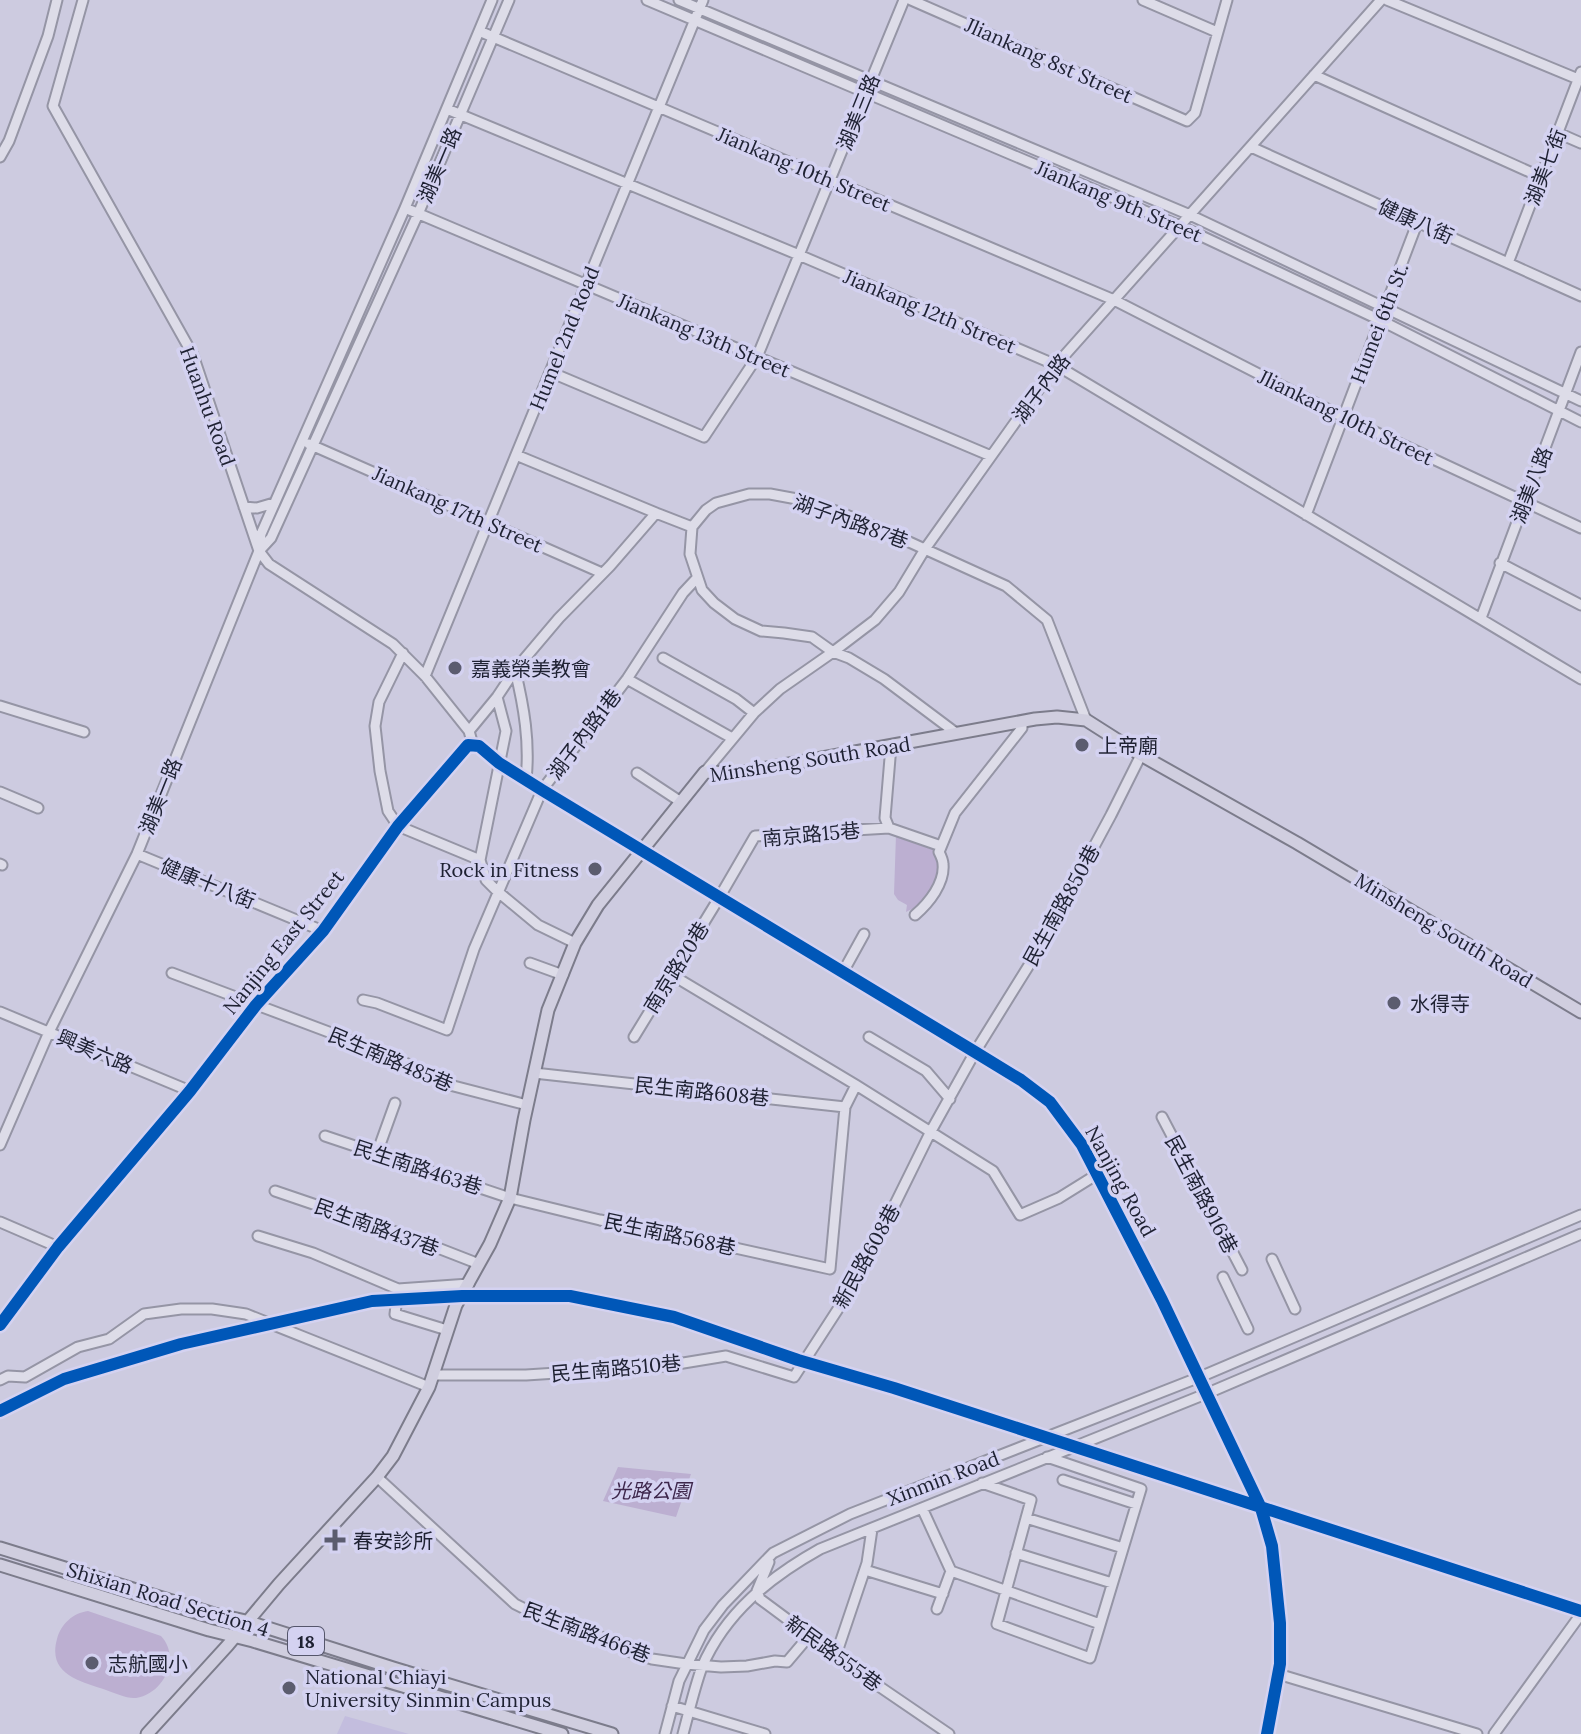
<svg xmlns="http://www.w3.org/2000/svg" width="1581" height="1734" font-family="Lora,'Noto Sans TC',serif">
<rect width="100%" height="100%" fill="#cdcbe0"/>
<!-- farmland -->
<path fill="#c3bdde" d="M345 1716 409 1734H337Z"/>
<!-- green -->
<path fill="#bcafd1" d="M896 835 936 848C946 878 935 900 906 912L907 905 898 900 894 894Z
M618 1467 691 1474 676 1517 603 1501Z
M88 1611 161 1636C181 1657 164 1694 136 1698 127 1699 115 1693 106 1690 81 1681 47 1675 57 1639 61 1624 73 1613 88 1611Z"/>
<g fill="none" stroke-linecap="round" stroke-linejoin="round">
<!-- minor casing -->
<g stroke="#9595a5" stroke-width="13">
<path id="minor" d="M83 0 53 106 193 355 259 551 269 564 393 644 425 676 469 731 473 745
M647 0 1180 226 1380 320 1581 422
M679 0 1190 215 1581 401
M911 0 1187 121 1195 113 1227 0
M1143 0 1217 32
M1387 0 1578 79
M479 31 1114 300 1343 417 1581 528
M1314 75 1541 177
M447 109 799 255 1056 365 1581 679
M1558 133 1581 143
M1251 147 1581 296
M0 157 9 141 48 36 57 0
M405 208 991 456
M1508 263 1581 72
M550 372 704 437 757 357 904 0
M309 444 602 573
M244 507 257 508 274 503
M656 513 692 527
M1306 515 1418 221
M692 527 706 510 716 503 749 494H770L797 499 839 512 885 531 1006 586 1047 620 1086 720
M692 527 690 554 702 590 714 603 735 619 761 631 784 633 812 637 833 652 849 658 884 679 956 733
M259 547 261 534 405 208 492 0
M1500 563 1581 605
M1481 618 1581 352
M403 653 379 702 375 726 380 771 388 811 398 826 480 860
M663 658 736 699 754 713
M515 670C524 707 530 742 526 780
M425 676 703 0
M627 679 732 738
M497 697 506 731 480 860 486 880 497 891 538 925 575 943
M0 706 84 732
M469 731 497 697 515 670 559 618 610 566 656 513 516 455
M891 746 885 818 889 828 941 846
M705 772 754 713 780 689 833 652 875 620 899 592 925 549 1056 365 1381 0
M637 773 681 802
M0 792 38 808
M137 854 323 931
M0 864 2 865
M915 915C929 903 945 883 943 864 943 860 941 856 939 852L955 813 1022 728V722
M530 963 563 975
M843 972 864 934
M172 973 334 1034 432 1074 442 1083 527 1105
M672 975 856 1085 993 1171 1020 1215 1059 1198 1096 1175
M363 1000 377 1003 447 1030 474 949 542 790 627 679 683 593 697 578
M0 1012 190 1091
M634 1037 719 898 755 836 889 828
M869 1037 926 1071 950 1099
M534 1073 845 1107
M1162 1117 1242 1270
M325 1136 510 1198 600 1220 640 1227 830 1269 845 1107 856 1085
M0 1145 49 1032 137 854 259 551 271 538 418 214 509 0
M377 1153 395 1103
M275 1191 407 1236 479 1264
M0 1222 58 1247
M258 1236 313 1253 398 1289 469 1284
M1272 1259 1295 1309
M1223 1277 1248 1329
M398 1289 395 1314 447 1330
M0 1325 58 1247 190 1091 256 1005 323 931 398 826 468 745 479 746 499 763 542 790 975 1052 1021 1080 1050 1102 1082 1145 1162 1300 1261 1508 1272 1546 1280 1623V1664L1267 1734
M434 1375H526L665 1366 726 1356 794 1377 860 1275 931 1131 975 1052 1039 949 1111 815 1141 755
M0 1380 8 1376 25 1377 78 1347 109 1339 144 1314 181 1309H212L246 1314 429 1387
M377 1477 515 1604 537 1615 588 1630 625 1650 652 1659 686 1664 721 1667 747 1666 775 1661 787 1662 809 1636
M1063 1480 1136 1504
M982 1483 1031 1500 997 1624 1090 1658 1141 1489 1047 1457
M922 1508 951 1571
M1026 1518 1123 1548
M1016 1553 1112 1583
M769 1562 757 1591 760 1599 861 1674 949 1734
M865 1570 943 1594
M937 1609 951 1571 1100 1624
M836 1655 867 1563 872 1529
M1278 1674 1477 1734
M672 1706 765 1734
M665 1734 679 1681 704 1630 723 1605 773 1553 850 1514 1200 1377 1581 1215
M683 1734C689 1712 694 1689 702 1667 725 1613 770 1577 820 1549L1208 1393 1581 1234
M1494 1734 1581 1614"/>
</g>
<!-- major casing -->
<g stroke="#7c7c8b" stroke-width="15">
<path id="major" d="M0 1548 214 1614 246 1621 393 1668 612 1734
M0 1565 209 1630 253 1641 562 1734
M147 1734 228 1645 279 1584 377 1477 393 1456 429 1387 456 1305 490 1244 510 1198 524 1120 548 1010 575 943 598 905 705 772 740 773 1035 719 1057 717 1086 720 1141 755 1297 843 1581 1012"/>
</g>
<!-- minor -->
<use href="#minor" stroke="#dddce8" stroke-width="9"/>
<!-- major -->
<use href="#major" stroke="#d0cedf" stroke-width="11"/>
<!-- cycleway casing -->
<g stroke="#d4d2f1" stroke-width="17">
<path id="cycleway" d="M0 1325 58 1247 190 1091 256 1005 323 931 398 826 468 745 479 746 499 763 542 790 975 1052 1021 1080 1050 1102 1082 1145 1162 1300 1261 1508 1272 1546 1280 1623V1664L1267 1734
M0 1411 64 1379 181 1344 372 1301 462 1296H570L674 1317 798 1360 894 1388 1581 1611"/>
</g>
<!-- cycleway -->
<use href="#cycleway" stroke="#0057b8" stroke-width="12"/>
</g>
<!-- markers -->
<g fill="#5b5c6f" stroke="#d4d2f1" stroke-width="3">
<circle cx="455" cy="668" r="8"/>
<circle cx="1082" cy="745" r="8"/>
<circle cx="595" cy="869" r="8"/>
<circle cx="1394" cy="1003" r="8"/>
<path d="M331 1528h8v8h8v8h-8v8h-8v-8h-8v-8h8z"/>
<circle cx="92" cy="1663" r="8"/>
<circle cx="289" cy="1688" r="8"/>
</g>
<g text-anchor="middle" dominant-baseline="central" stroke-width="7" stroke-linejoin="round" paint-order="stroke">
<!-- shield labels -->
<rect fill="#d4d2f1" stroke="#55566b" stroke-width="2" x="288" y="1627" width="36" height="28" rx="6"/>
<g font-size="18" font-weight="bold" fill="#1e2132">
<text x="306" y="1641">18</text>
</g>
<!-- street labels -->
<g font-size="20" fill="#1e2132" stroke="#d4d2f1">
<text transform="translate(1049 60) rotate(24)">Jliankang 8st Street</text>
<text transform="translate(858 112) rotate(-68)">湖美三路</text>
<text transform="translate(439 165) rotate(-67)">湖美一路</text>
<text transform="translate(1545 167) rotate(-69)">湖美七街</text>
<text transform="translate(804 169) rotate(23)">Jiankang 10th Street</text>
<text transform="translate(1119 201) rotate(23)">Jiankang 9th Street</text>
<text transform="translate(1416 221) rotate(24)">健康八街</text>
<text transform="translate(930 311) rotate(23)">Jiankang 12th Street</text>
<text transform="translate(1379 323) rotate(-69)">Humei 6th St.</text>
<text transform="translate(704 335) rotate(23)">Jiankang 13th Street</text>
<text transform="translate(564 338) rotate(-68)">Humel 2nd Road</text>
<text transform="translate(1041 388) rotate(-53)">湖子內路</text>
<text transform="translate(208 406) rotate(70)">Huanhu Road</text>
<text transform="translate(1346 417) rotate(26)">Jliankang 10th Street</text>
<text transform="translate(1531 485) rotate(-69)">湖美八路</text>
<text transform="translate(458 509) rotate(24)">Jiankang 17th Street</text>
<text transform="translate(851 521) rotate(20)">湖子內路87巷</text>
<text transform="translate(584 734) rotate(-53)">湖子內路1巷</text>
<text transform="translate(810 759) rotate(-9)">Minsheng South Road</text>
<text transform="translate(160 796) rotate(-68)">湖美一路</text>
<text transform="translate(811 834) rotate(-5)">南京路15巷</text>
<text transform="translate(208 883) rotate(22)">健康十八街</text>
<text transform="translate(1061 905) rotate(-61)">民生南路850巷</text>
<text transform="translate(1444 930) rotate(31)">Minsheng South Road</text>
<text transform="translate(283 942) rotate(-51)">Nanjing East Street</text>
<text transform="translate(676 967) rotate(-58)">南京路20巷</text>
<text transform="translate(95 1051) rotate(23)">興美六路</text>
<text transform="translate(391 1059) rotate(23)">民生南路485巷</text>
<text transform="translate(702 1091) rotate(6)">民生南路608巷</text>
<text transform="translate(418 1167) rotate(18)">民生南路463巷</text>
<text transform="translate(1121 1181) rotate(61)">Nanjing Road</text>
<text transform="translate(1202 1194) rotate(62)">民生南路916巷</text>
<text transform="translate(377 1227) rotate(20)">民生南路437巷</text>
<text transform="translate(670 1234) rotate(12)">民生南路568巷</text>
<text transform="translate(866 1256) rotate(-61)">新民路608巷</text>
<text transform="translate(616 1368) rotate(-5)">民生南路510巷</text>
<text transform="translate(943 1478) rotate(-21)">Xinmin Road</text>
<text transform="translate(168 1599) rotate(17)">Shixian Road Section 4</text>
<text transform="translate(587 1632) rotate(21)">民生南路466巷</text>
<text transform="translate(834 1653) rotate(36)">新民路555巷</text>
</g>
<!-- poi labels -->
<g font-size="20" fill="#1e2132" stroke="#d4d2f1" text-anchor="start">
<text x="471" y="668">嘉義榮美教會</text>
<text x="1098" y="745">上帝廟</text>
<text x="579" y="869" text-anchor="end">Rock in Fitness</text>
<text x="1410" y="1003">水得寺</text>
<text x="353" y="1540">春安診所</text>
<text x="108" y="1663">志航國小</text>
<text x="305" y="1676">National Chiayi<tspan x="305" dy="23">University Sinmin Campus</tspan></text>
</g>
<!-- park labels -->
<g font-size="20" font-style="italic" fill="#3e274c" stroke="#d4d2f1">
<text x="651" y="1490">光路公園</text>
</g>
</g>
</svg>
